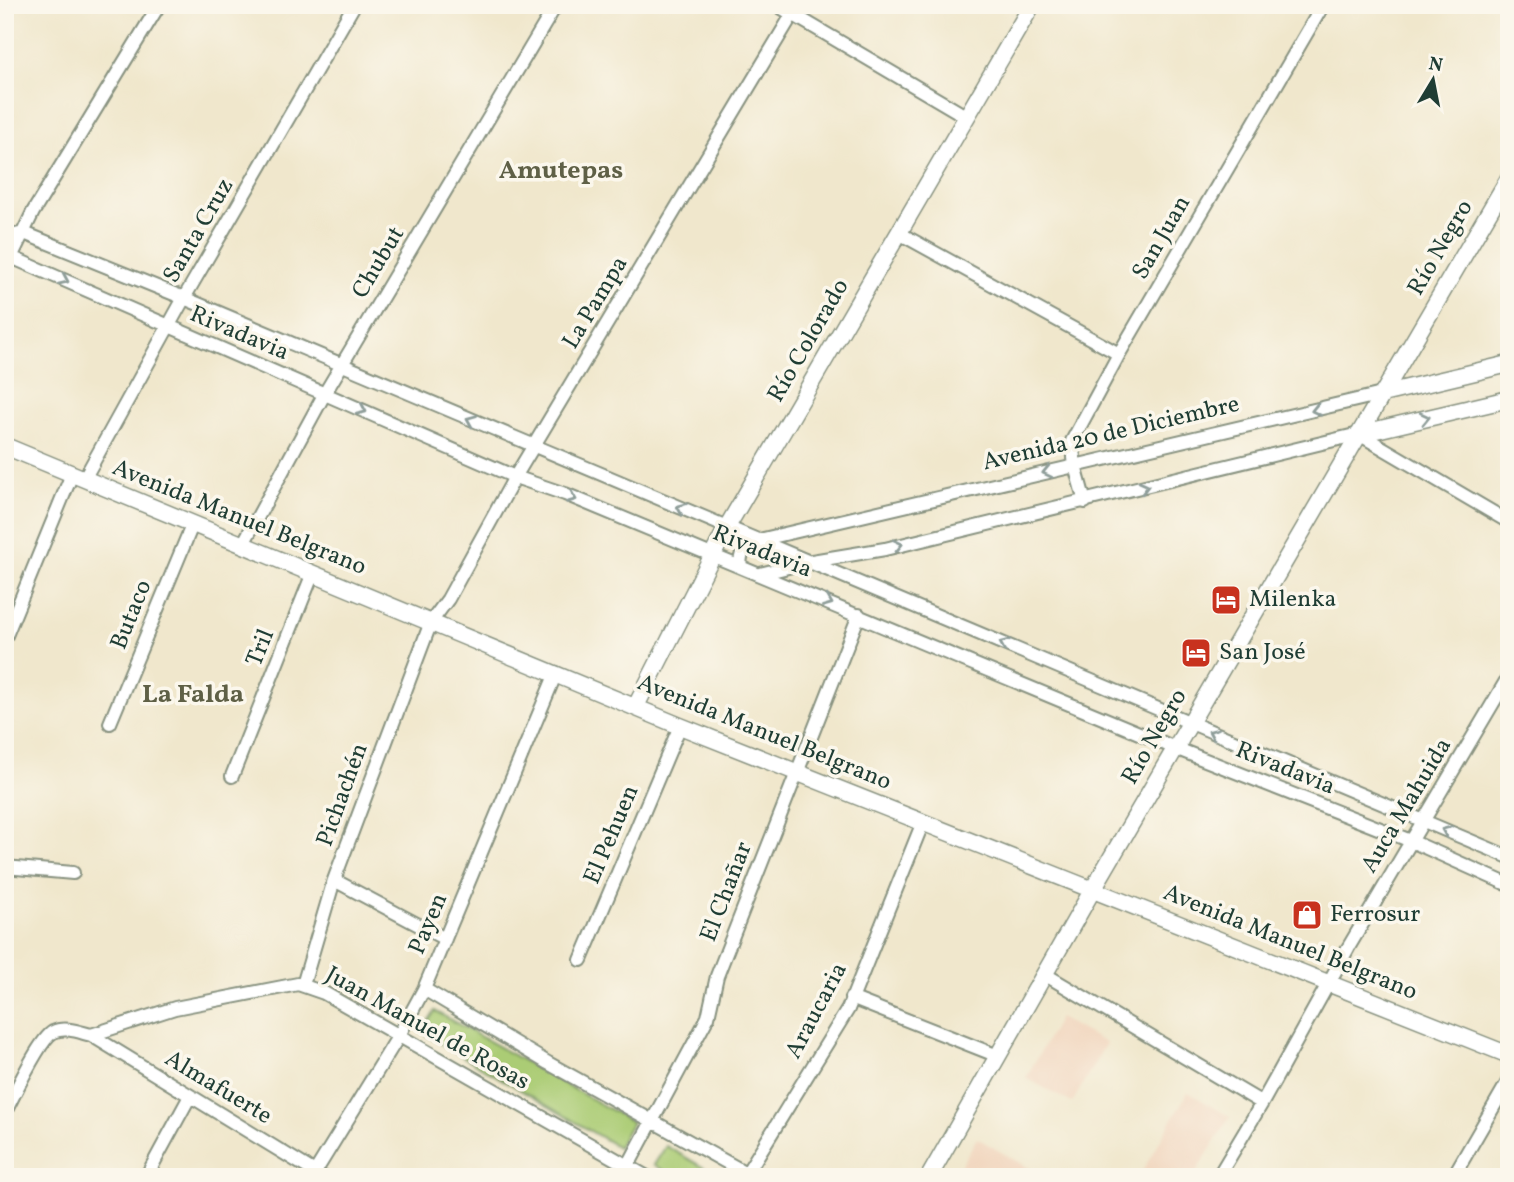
<svg xmlns="http://www.w3.org/2000/svg" width="1514" height="1182" font-family="Vollkorn,serif">
<rect width="100%" height="100%" fill="#fbf7ec"/>
<filter id="ink" filterUnits="userSpaceOnUse"><feTurbulence type="fractalNoise" baseFrequency=".0143" numOctaves="2"/><feDisplacementMap in="SourceGraphic" scale="14" xChannelSelector="R" yChannelSelector="G"/><feConvolveMatrix kernelMatrix="1 2 1 2 8 2 1 2 1" color-interpolation-filters="sRGB"/></filter>
<filter id="wash" filterUnits="userSpaceOnUse"><feTurbulence type="fractalNoise" baseFrequency=".00686" numOctaves="4" result="noise"/><feDisplacementMap in="SourceGraphic" scale="28" xChannelSelector="R" yChannelSelector="G"/><feGaussianBlur stdDeviation="1.57" result="paint"/><feColorMatrix in="noise" values="0 0 0 0 0 0 0 0 0 0 0 0 0 0 0 0 0 1.4 0 .05"/><feComposite in="paint" operator="in"/></filter>
<g filter="url(#wash)">
<rect width="100%" height="100%" fill="#f0e7cc"/>
<!-- built -->
<path fill="#f1d5bd" d="M1059 1018 1106 1043 1072 1103 1026 1078Z
M1188 1092 1230 1117 1193 1177H1139Z
M977 1138 1044 1177H954Z"/>
<!-- green -->
<path fill="#abcc75" stroke="#658454" stroke-width="2" d="M435 1011 632 1122 618 1147 421 1032Z
M666 1146 720 1177H675L654 1165Z"/>
</g>
<g filter="url(#ink)">
<g fill="none" stroke-linecap="round" stroke-linejoin="round">
<!-- minor casing -->
<g stroke="#889280" stroke-width="16">
<path id="minor" d="M777 5 967 117
M899 233 1119 354
M5 237 24 233 184 298 1509 857
M5 248 11 257 515 477 565 494 1175 748 1411 841 1509 885
M5 270 33 212 159 5
M84 479 184 298 354 5
M1085 502 1075 466 1072 441 1119 354 1323 5
M243 544 325 393 556 5
M741 567C738 552 747 546 759 540L1382 394
M760 574 812 561 885 549 1359 434 1509 522
M5 638 72 474
M110 723 193 523
M232 776 313 573
M5 867 73 873
M334 880 445 939
M581 960 680 726
M1046 975 1262 1103
M303 985 334 880 431 622 448 599 515 477 798 5
M424 989 548 1063 753 1177
M851 998 998 1056
M91 1035 175 1008 298 984 324 993 647 1177
M5 1112C14 1095 39 1040 53 1032 65 1026 79 1032 91 1035L323 1177
M747 1173 848 1009 923 822
M146 1177 190 1096
M312 1177 398 1037 424 989 556 673
M622 1177 708 1017 717 976 859 615
M1218 1177 1262 1103 1348 948 1509 676
M1453 1177 1509 1080"/>
</g>
<!-- tertiary casing -->
<g stroke="#889280" stroke-width="19">
<path id="tertiary" d="M1382 394 1509 364
M1359 434 1509 399
M5 446 680 726 1509 1055
M636 706 727 527 1032 5
M929 1177 1093 889 1509 178"/>
</g>
<!-- minor -->
<use href="#minor" stroke="#fff" stroke-width="12"/>
<!-- tertiary -->
<use href="#tertiary" stroke="#fff" stroke-width="16"/>
</g>
<!-- one-way arrows -->
<defs><path id="oneway-chevron" d="M-2-3.5L2.5 0L-2 3.5" fill="none" stroke-width="1.6" stroke-linecap="round" stroke-linejoin="round" transform="scale(1.75)"/></defs>
<g stroke="#8f9e9a">
<use href="#oneway-chevron" transform="translate(64 280) rotate(24)"/>
<use href="#oneway-chevron" transform="translate(362 410) rotate(24)"/>
<use href="#oneway-chevron" transform="translate(1316 410) rotate(167)"/>
<use href="#oneway-chevron" transform="translate(1425 418) rotate(-13)"/>
<use href="#oneway-chevron" transform="translate(471 420) rotate(-157)"/>
<use href="#oneway-chevron" transform="translate(1047 472) rotate(167)"/>
<use href="#oneway-chevron" transform="translate(1144 487) rotate(-14)"/>
<use href="#oneway-chevron" transform="translate(572 498) rotate(22)"/>
<use href="#oneway-chevron" transform="translate(681 508) rotate(-157)"/>
<use href="#oneway-chevron" transform="translate(898 545) rotate(-13)"/>
<use href="#oneway-chevron" transform="translate(828 602) rotate(22)"/>
<use href="#oneway-chevron" transform="translate(1004 644) rotate(-157)"/>
<use href="#oneway-chevron" transform="translate(1213 733) rotate(-157)"/>
<use href="#oneway-chevron" transform="translate(1446 831) rotate(-157)"/>
</g>
</g>
<!-- icons -->
<defs>
<g id="hotel-square" transform="scale(1.575)"><rect x="-9" y="-9" width="18" height="18" rx="4" fill="#c8321e" stroke="#fbf7ec"/><path d="M-6-4.5h1.5V1H6V5H4.5V3h-9V5H-6ZM-4 0a1.8 1.8 0 1 1 3.6 0ZM.5 0V-2.5h3Q6-2.5 6 0Z" fill="#fff"/></g>
<g id="shop-square" transform="scale(1.575)"><rect x="-9" y="-9" width="18" height="18" rx="4" fill="#c8321e" stroke="#fbf7ec"/><path d="M-5-2.5h2.3a2.7 3.5 0 0 1 5.4 0H5L5.5 6h-11ZM-1.5-2.5h3a1.5 2.3 0 0 0-3 0Z" fill="#fff"/></g>
</defs>
<g fill-rule="evenodd">
<use href="#hotel-square" x="1226" y="600"/>
<use href="#hotel-square" x="1196" y="653"/>
<use href="#shop-square" x="1307" y="915"/>
</g>
<g text-anchor="middle" dominant-baseline="central" stroke-width="7" stroke-linejoin="round" paint-order="stroke">
<!-- street labels -->
<g font-size="24" fill="#1f3d34" stroke="#fbf7ec">
<text transform="translate(199 231) rotate(-60)">Santa Cruz</text>
<text transform="translate(1162 238) rotate(-60)">San Juan</text>
<text transform="translate(1441 248) rotate(-60)">Río Negro</text>
<text transform="translate(379 263) rotate(-59)">Chubut</text>
<text transform="translate(596 303) rotate(-59)">La Pampa</text>
<text transform="translate(239 334) rotate(23)">Rivadavia</text>
<text transform="translate(809 341) rotate(-60)">Río Colorado</text>
<text transform="translate(1111 434) rotate(-13)">Avenida 20 de Diciembre</text>
<text transform="translate(239 518) rotate(22)">Avenida Manuel Belgrano</text>
<text transform="translate(762 552) rotate(22)">Rivadavia</text>
<text transform="translate(132 615) rotate(-68)">Butaco</text>
<text transform="translate(261 648) rotate(-68)">Tril</text>
<text transform="translate(764 733) rotate(22)">Avenida Manuel Belgrano</text>
<text transform="translate(1155 737) rotate(-60)">Río Negro</text>
<text transform="translate(1285 769) rotate(22)">Rivadavia</text>
<text transform="translate(343 795) rotate(-70)">Pichachén</text>
<text transform="translate(1407 806) rotate(-59)">Auca Mahuida</text>
<text transform="translate(612 835) rotate(-67)">El Pehuen</text>
<text transform="translate(727 892) rotate(-69)">El Chañar</text>
<text transform="translate(429 924) rotate(-67)">Payen</text>
<text transform="translate(1290 943) rotate(22)">Avenida Manuel Belgrano</text>
<text transform="translate(817 1011) rotate(-62)">Araucaria</text>
<text transform="translate(427 1029) rotate(29)">Juan Manuel de Rosas</text>
<text transform="translate(218 1088) rotate(31)">Almafuerte</text>
</g>
<!-- poi labels -->
<g font-size="24" fill="#1f3d34" stroke="#fbf7ec" text-anchor="start">
<text x="1249" y="600">Milenka</text>
<text x="1219" y="653">San José</text>
<text x="1330" y="915">Ferrosur</text>
</g>
<!-- neighbourhood labels -->
<g font-size="26" font-weight="bold" fill="#5f6046" stroke="#fbf7ec">
<text x="561" y="171">Amutepas</text>
<text x="193" y="695">La Falda</text>
</g>
</g>
<!-- margin -->
<rect width="1514" height="1182" fill="none" stroke="#fbf7ec" stroke-width="28"/>
<!-- north arrow -->
<g transform="translate(1433 80) rotate(10)" stroke="#fbf7ec" stroke-width="5" paint-order="stroke">
<path d="M0-5L12 26L0 18L-12 26Z" fill="#1f3d34"/>
<text y="-10" font-size="19" font-weight="bold" text-anchor="middle" fill="#1f3d34">N</text>
</g>
</svg>
